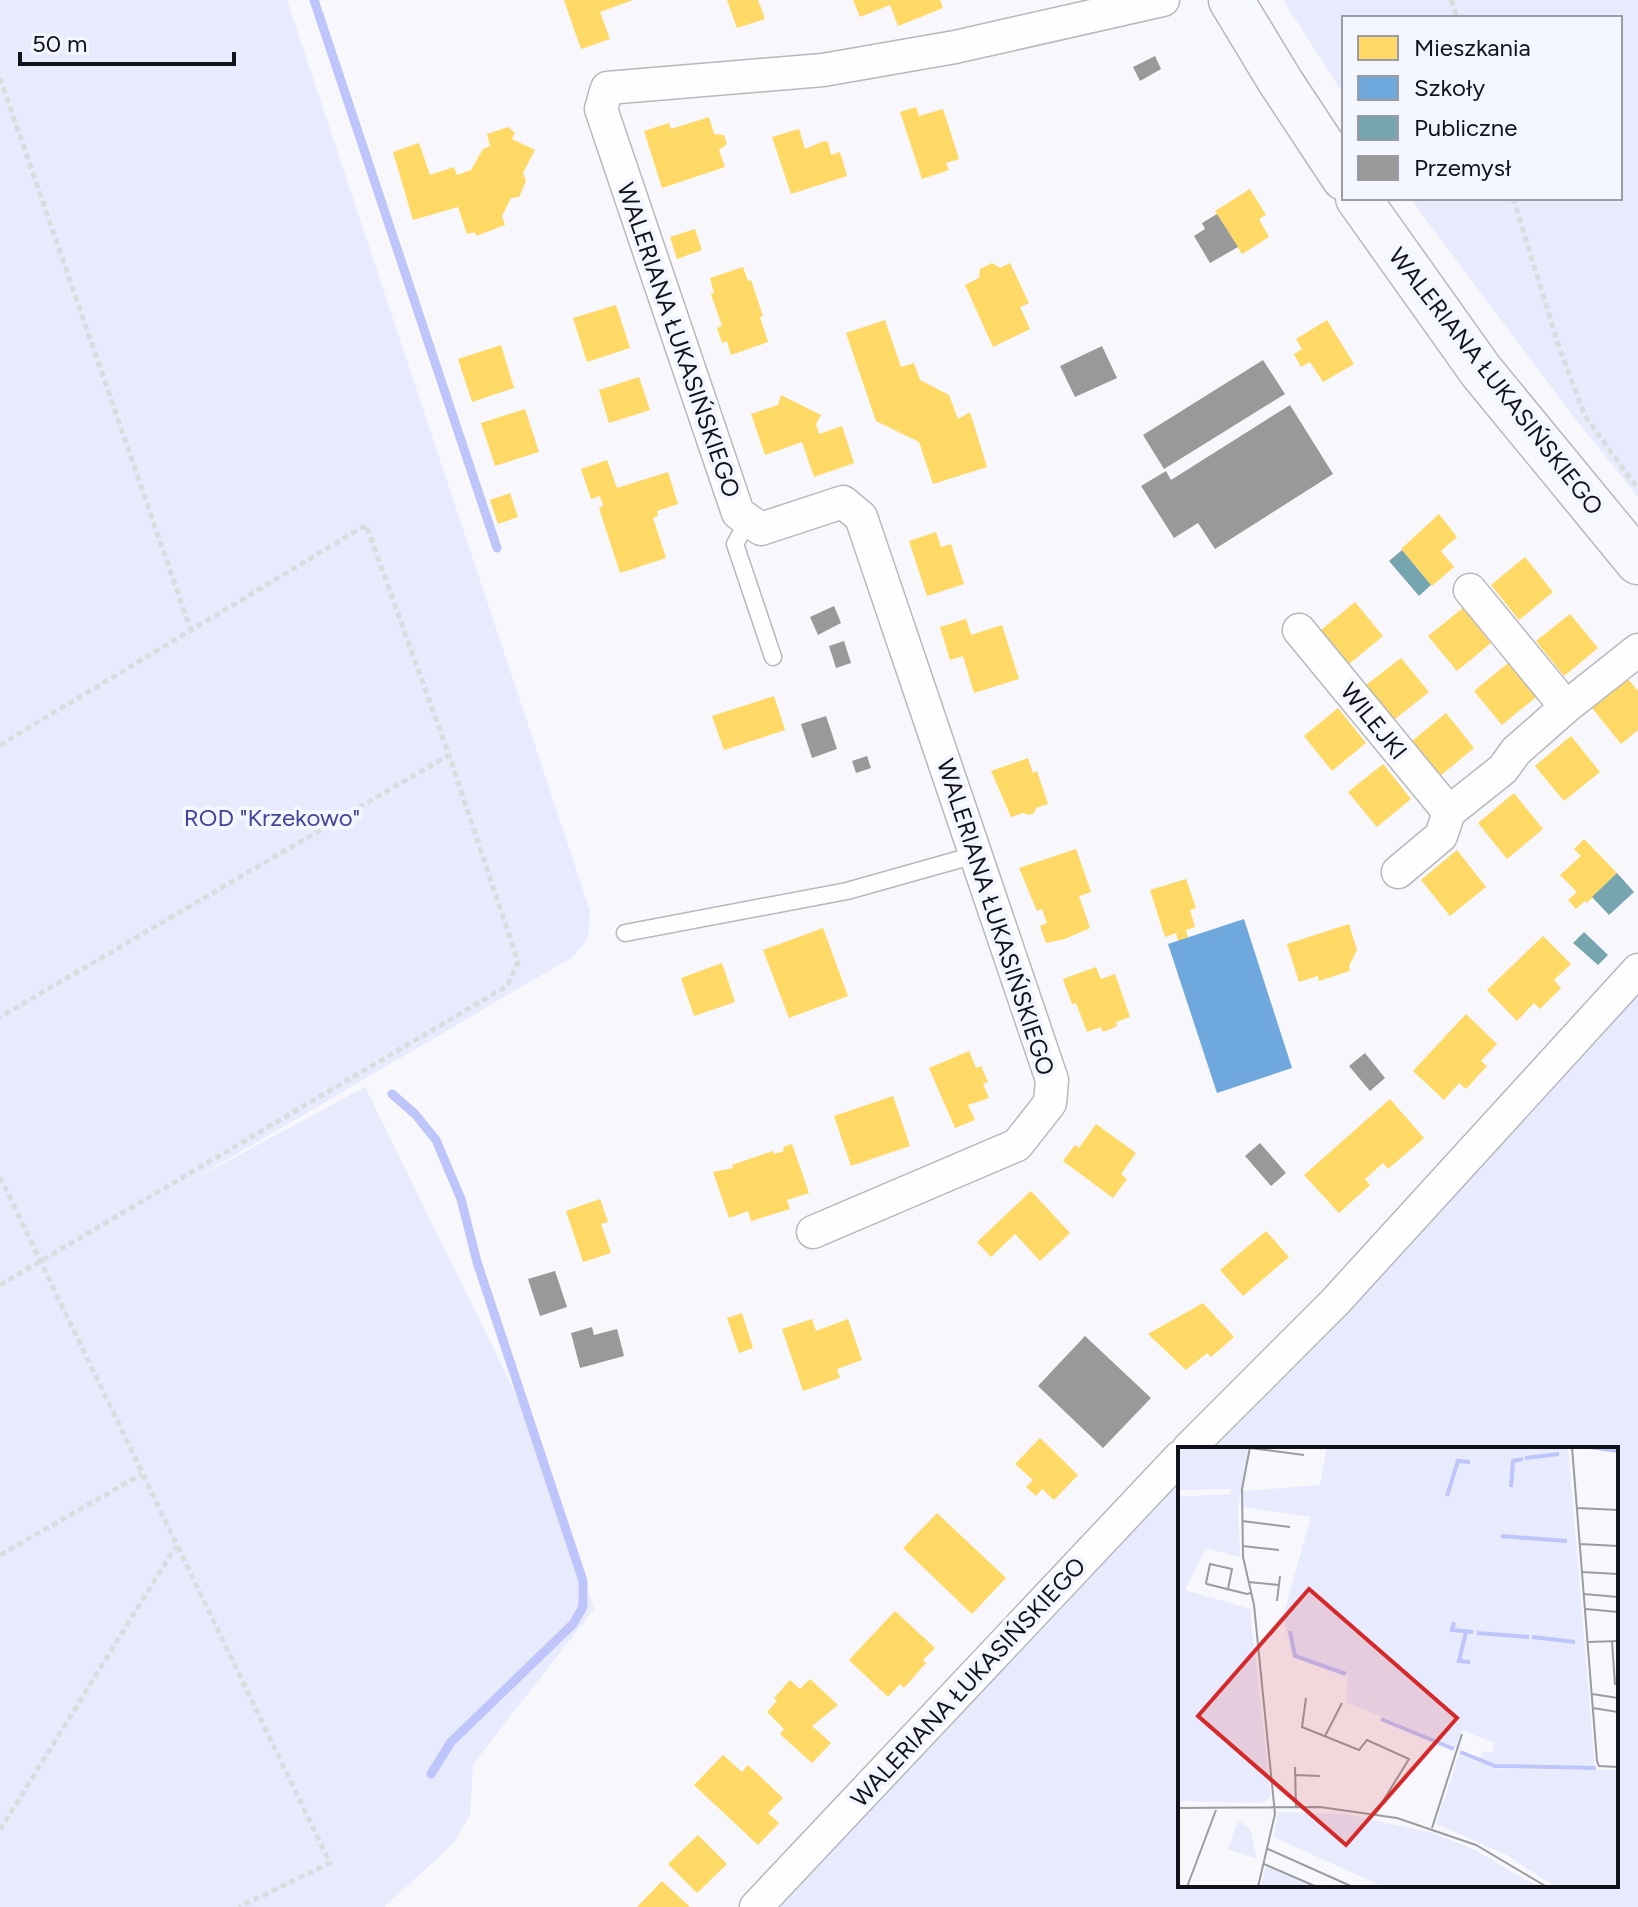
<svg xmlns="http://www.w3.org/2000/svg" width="1638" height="1907" font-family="Figtree,sans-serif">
<rect width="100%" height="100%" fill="#f7f7fc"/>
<!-- green -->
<path fill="#e8eafd" d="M0 0H287L590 911 588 939 574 956 182 1186 365 1087 531 1425 594 1609 473 1764 470 1815 453 1844 384 1907H0Z
M1283 0H1638V497L1577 421 1410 198H1620V18H1344V95Z
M1638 988V1907H774L1180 1475V1885H1616V1449H1205Z"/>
<!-- homes -->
<path fill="#ffd966" d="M564 0H633L600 12 610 39 581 49Z
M727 0H758L765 19 737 28Z
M853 0H940L943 8 898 26 890 5 860 17Z
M916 107 919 116 943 109 959 159 946 163 949 170 922 179 900 112Z
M709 117 714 134 724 135 727 144 719 150 725 167 662 188 644 131 669 123 671 129Z
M508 127 515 133 512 139 535 150 523 173 526 181 519 197 511 198 502 216 505 225 476 236 475 232 467 234 458 207 413 220 393 152 419 143 430 175 454 167 457 175 471 170 483 149 490 146 487 134Z
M799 129 805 149 824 141 828 142 831 155 840 152 847 176 791 194 772 137Z
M1250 189 1266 215 1259 219 1269 237 1242 254 1215 211Z
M695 229 702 250 677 259 670 237Z
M992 263 1000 268 1010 263 1029 303 1020 307 1030 329 993 347 965 285 979 278 980 269Z
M743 267 748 281 751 280 763 316 760 317 768 342 731 355 727 341 722 343 717 328 722 326 711 294 714 293 710 278Z
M616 305 630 348 587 362 573 318Z
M885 320 901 367 914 363 920 380 949 395 958 419 970 412 987 467 933 484 919 442 876 421 846 333Z
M1327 320 1354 364 1323 382 1310 362 1301 367 1294 354 1302 349 1296 339Z
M501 345 514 388 472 402 458 359Z
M639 377 650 410 609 423 599 390Z
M781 395 821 415 816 424 819 434 842 426 854 463 814 477 802 442 765 455 751 414 778 405Z
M525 409 539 452 495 466 481 423Z
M607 460 617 488 668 472 678 504 657 511 658 516 653 518 666 558 620 573 599 508 603 506 600 496 591 499 581 469Z
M510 493 518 517 498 524 490 500Z
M1439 514 1457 537 1441 551 1454 567 1432 586 1401 549Z
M936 532 941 547 951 544 964 584 927 596 909 541Z
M1525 557 1553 592 1519 620 1491 585Z
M1355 602 1383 636 1349 664 1321 630Z
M1463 608 1491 643 1457 671 1428 636Z
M1570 614 1598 648 1564 676 1536 641Z
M966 619 971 635 1002 625 1019 679 974 693 963 656 950 660 940 627Z
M1401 658 1429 692 1394 720 1366 685Z
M1508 663 1536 697 1502 725 1474 691Z
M1628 679 1638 691V730L1621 744 1592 708Z
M774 696 785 730 724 750 712 716Z
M1338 708 1366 743 1332 771 1304 736Z
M1446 713 1474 748 1440 776 1412 741Z
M1571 736 1600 772 1564 801 1535 766Z
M1028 758 1033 773 1037 771 1048 804 1036 808 1034 813 1029 815 1023 813 1011 817 991 771Z
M1383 764 1411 799 1377 827 1348 792Z
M1514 793 1543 829 1507 859 1478 823Z
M1584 839 1617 873 1587 903 1585 901 1576 909 1568 900 1577 892 1560 875 1581 856 1574 849Z
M1076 849 1091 892 1079 896 1090 928 1065 939 1046 943 1040 926 1047 923 1042 909 1037 911 1019 868Z
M1457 850 1486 887 1450 916 1421 880Z
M1186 879 1196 908 1190 910 1195 927 1186 930 1188 938 1178 941 1176 933 1165 937 1150 890Z
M1349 924 1357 950 1349 966 1350 971 1319 981 1318 976 1299 982 1287 944Z
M823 928 848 996 789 1018 763 950Z
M1543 936 1571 964 1554 980 1561 988 1540 1009 1534 1003 1517 1021 1487 990Z
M722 963 735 1002 694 1016 681 978Z
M1096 967 1101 979 1115 974 1130 1017 1116 1022 1117 1026 1106 1031H1102L1101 1027 1087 1032 1076 1003 1072 1004 1063 979Z
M1466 1014 1497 1044 1481 1061 1487 1066 1466 1089 1459 1083 1444 1100 1413 1071Z
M969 1051 976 1068 981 1066 988 1082 983 1084 989 1098 968 1105 975 1120 955 1128 929 1068Z
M893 1096 910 1146 851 1166 834 1116Z
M1390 1099 1424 1138 1388 1169 1383 1163 1365 1179 1370 1185 1339 1213 1304 1175Z
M1096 1124 1136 1153 1121 1174 1127 1179 1113 1198 1063 1161 1075 1145 1079 1148Z
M792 1144 809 1193 787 1200 790 1209 751 1221 748 1211 729 1218 713 1172 733 1168 732 1165 773 1151 774 1154 784 1151 783 1147Z
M1031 1191 1070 1233 1040 1261 1015 1234 991 1257 977 1242Z
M600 1199 608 1222 601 1224 611 1253 583 1262 566 1211Z
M1266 1231 1289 1257 1243 1296 1220 1270Z
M1203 1303 1234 1337 1211 1357 1207 1353 1186 1370 1148 1334Z
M742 1313 753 1348 739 1353 727 1318Z
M812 1319 816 1331 848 1319 862 1360 837 1369 840 1378 803 1391 782 1329Z
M1040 1438 1078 1475 1054 1500 1042 1489 1036 1496 1026 1487 1033 1480 1015 1464Z
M937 1513 1006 1578 972 1614 903 1548Z
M895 1611 935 1648 923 1660 926 1663 904 1688 900 1684 888 1697 849 1660Z
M810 1679 838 1705 812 1726 831 1743 812 1763 780 1734 784 1729 767 1712 777 1701 774 1698 790 1680 800 1689Z
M723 1755 742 1772 748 1765 783 1798 768 1813 779 1823 758 1845 694 1785Z
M698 1835 727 1864 697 1893 668 1864Z
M662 1881 690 1907H637Z"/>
<!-- schools -->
<path fill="#6fa8dc" d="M1244 919 1292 1068 1217 1093 1168 944Z"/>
<!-- public -->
<path fill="#76a5af" d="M1402 550 1431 585 1419 596 1389 561Z
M1617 873 1634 892 1609 915 1592 897Z
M1584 932 1608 955 1598 965 1573 943Z"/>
<!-- industry -->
<path fill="#999" d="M1155 56 1161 69 1140 81 1133 67Z
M1217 214 1238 247 1210 263 1194 236 1205 229 1202 223Z
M1102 346 1117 378 1075 397 1060 366Z
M1263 360 1285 394 1164 469 1143 435Z
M1290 405 1333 474 1215 549 1198 523 1174 538 1141 486 1166 471 1171 480Z
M834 606 841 623 818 635 810 617Z
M844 641 851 663 836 668 829 646Z
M826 716 837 749 812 758 801 724Z
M867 756 871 768 856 773 852 761Z
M1365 1053 1385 1078 1370 1091 1349 1066Z
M1260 1143 1286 1173 1271 1186 1245 1156Z
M555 1271 567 1307 540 1316 528 1279Z
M592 1327 594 1335 617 1329 624 1356 580 1368 571 1333Z
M1085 1336 1151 1398 1103 1448 1038 1386Z"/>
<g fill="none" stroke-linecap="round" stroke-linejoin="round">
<!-- stream -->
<path stroke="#bec5fb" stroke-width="9" d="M314 0 497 548
M392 1094 415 1114 436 1140 461 1199 477 1262 583 1581V1607L573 1624 451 1742 431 1774"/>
<!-- lane casing -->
<g stroke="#b7b8be" stroke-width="19">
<path id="lane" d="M748 521 735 544 773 657
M625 933 847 891 975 855"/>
</g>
<!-- street casing -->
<g stroke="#b7b8be" stroke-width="35">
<path id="street" d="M1470 590 1566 707
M1299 630 1449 812
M1398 872 1441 836 1449 812 1503 769 1516 751 1566 707 1638 650
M813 1232 1017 1145 1050 1103 1052 1080 861 517 843 502 761 529 738 513 601 109 607 88 823 70 955 47 1163 0
M1188 1449 1335 1302 1638 970
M756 1907 1180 1457"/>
</g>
<!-- secondary casing -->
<g stroke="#b7b8be" stroke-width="47">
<path id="secondary" d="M1231 0 1280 81 1344 178
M1358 198 1481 371 1638 562"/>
</g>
<!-- path -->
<path stroke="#dbdcdd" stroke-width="5" stroke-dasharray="6 4" stroke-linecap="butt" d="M1451 0 1457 18
M0 78 191 631
M1513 198 1559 347 1585 416 1638 489
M0 745 366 525 449 755 0 1017
M0 1177 330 1863 239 1907
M0 1285 507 986 518 962 449 755
M0 1555 142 1474
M0 1830 176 1546"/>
<!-- lane -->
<use href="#lane" stroke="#fefeff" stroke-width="16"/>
<!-- street -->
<use href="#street" stroke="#fefeff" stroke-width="32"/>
<!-- secondary -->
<use href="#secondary" stroke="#f8f9fc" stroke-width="44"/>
</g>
<g text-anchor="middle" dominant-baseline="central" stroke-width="8" stroke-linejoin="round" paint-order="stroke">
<!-- street labels -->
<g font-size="24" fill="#12131a" stroke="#f4f6ff">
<text transform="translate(679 340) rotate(71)">WALERIANA ŁUKASIŃSKIEGO</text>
<text transform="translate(1496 381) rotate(52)">WALERIANA ŁUKASIŃSKIEGO</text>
<text transform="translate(1374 721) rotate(51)">WILEJKI</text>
<text transform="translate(996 917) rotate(72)">WALERIANA ŁUKASIŃSKIEGO</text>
<text transform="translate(968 1682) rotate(-47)">WALERIANA ŁUKASIŃSKIEGO</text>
</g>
<!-- park labels -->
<g font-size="24" fill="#41449b" stroke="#f4f6ff">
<text x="272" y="817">ROD "Krzekowo"</text>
</g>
</g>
<!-- overview -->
<g transform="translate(1178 1447)">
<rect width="440" height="440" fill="#f7f7fc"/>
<path d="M0 0H71L60 61 62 110 28 101 7 143 72 162 93 349 84 356 0 354V50L52 47 54 42 0 43ZM149 0H390L417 321 315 318 302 313 304 304 314 306 316 296 284 283 279 301 168 255 170 226 114 208 105 169 141 41 133 70 65 60V44L142 38ZM281 308 319 322 440 323V440H378L327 407 258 377ZM100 365 168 367 255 386 297 403 360 440H206L96 390ZM60 373 72 382 79 412 50 402ZM88 419 134 440H83Z" fill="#e8eafd"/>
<path fill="none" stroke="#bec5fb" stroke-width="4" d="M412 0 440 4M347 11 381 7M333 40 335 14 345 12M269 49 280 14 292 15M323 89 389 94M276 175 274 183 295 185M112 184 117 209 168 227M288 185 281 214 292 215M299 186 351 190M354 190 397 195M203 272 276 302M282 305 317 319 418 321"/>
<path fill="none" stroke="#9b9ca2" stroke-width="2" d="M72 0 64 42 65 110 76 158 97 367 80 440M394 0 419 314 421 319 440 320M72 1 126 8M399 61 440 63M64 74 112 80M402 97 440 99M64 99 101 103M404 125 440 127M70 135 101 138M50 142 54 122 32 117 28 136 29 137 69 147 73 146M406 147 440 150M99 154 102 129M408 162 440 165M434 194 437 238M410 195 440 194M414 247 440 251M128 251 124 280 181 303 189 293 231 312 197 367M415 261 440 265M147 289 164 256M117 320 118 360M118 328 142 329M0 361 142 360 219 371 298 398 369 440M254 381 284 287M90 402 175 440M86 417 139 440M9 440 38 363"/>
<path fill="#d62828" fill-opacity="0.15" stroke="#d62828" stroke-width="4" d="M131 142 279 271 168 398 20 269Z"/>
<rect width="440" height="440" fill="none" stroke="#12131a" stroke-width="4"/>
</g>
<!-- legend -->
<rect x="1342" y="16" width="280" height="184" fill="#f4f6ff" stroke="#9a9ba3" stroke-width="2"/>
<rect x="1358" y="36" width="40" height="24" fill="#ffd966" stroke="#9a9ba3" stroke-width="2"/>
<text x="1414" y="56" font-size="24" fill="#12131a">Mieszkania</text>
<rect x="1358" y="76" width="40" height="24" fill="#6fa8dc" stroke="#9a9ba3" stroke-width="2"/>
<text x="1414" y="96" font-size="24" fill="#12131a">Szkoły</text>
<rect x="1358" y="116" width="40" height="24" fill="#76a5af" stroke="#9a9ba3" stroke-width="2"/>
<text x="1414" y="136" font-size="24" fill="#12131a">Publiczne</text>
<rect x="1358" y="156" width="40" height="24" fill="#999999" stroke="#9a9ba3" stroke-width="2"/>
<text x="1414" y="176" font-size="24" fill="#12131a">Przemysł</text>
<!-- scale -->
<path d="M20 52v12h214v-12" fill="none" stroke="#12131a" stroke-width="4"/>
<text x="32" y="52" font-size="24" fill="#12131a" stroke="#f4f6ff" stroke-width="6" paint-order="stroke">50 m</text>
</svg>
